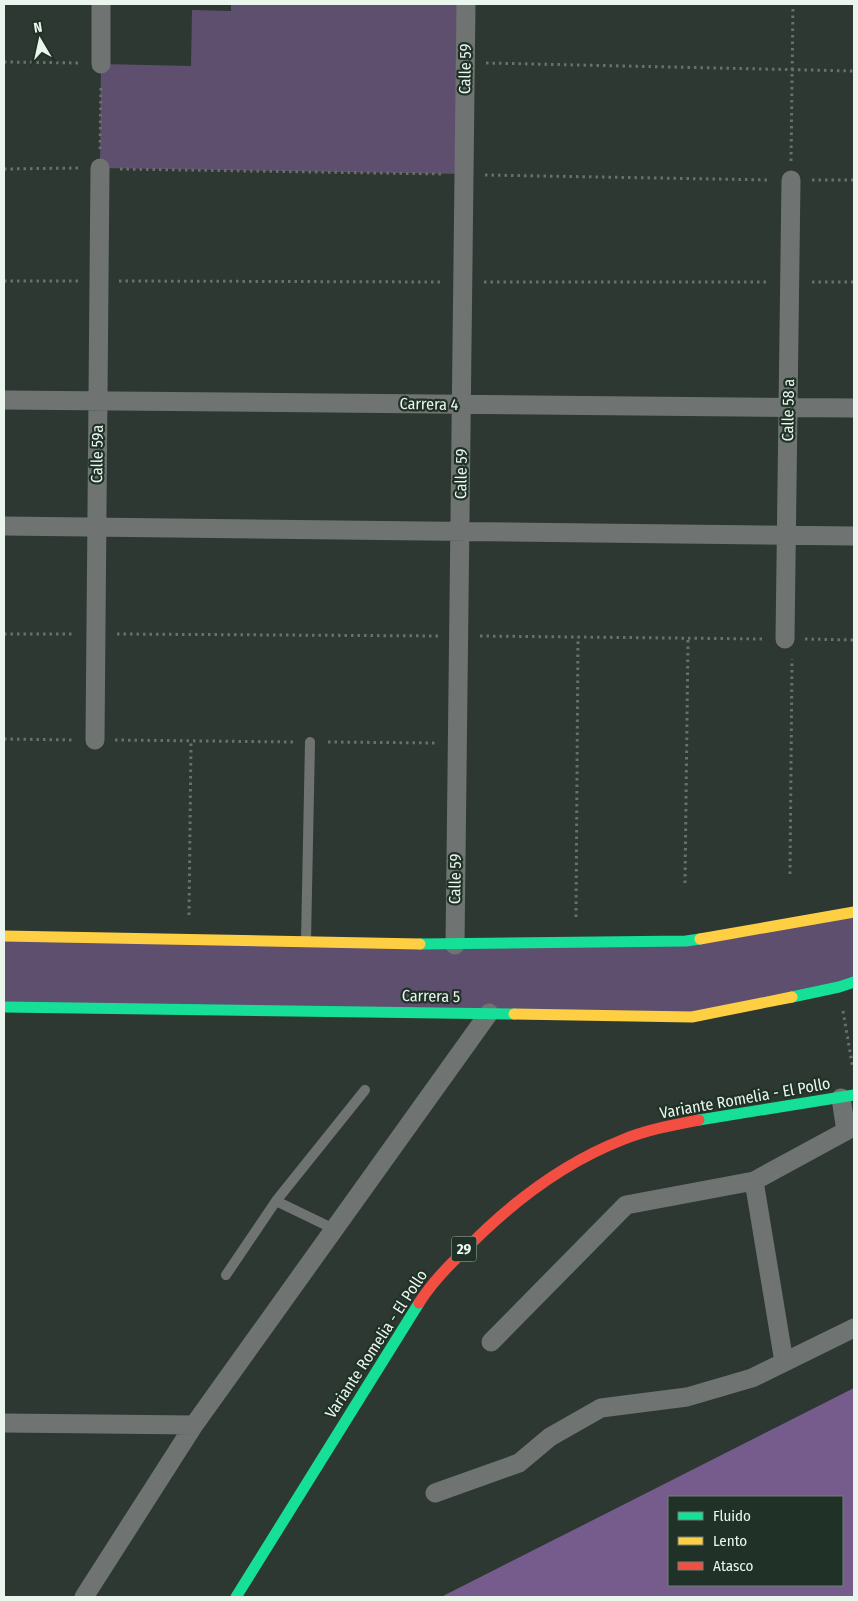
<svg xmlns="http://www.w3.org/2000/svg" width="858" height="1601" font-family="'Fira Sans Condensed',sans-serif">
<rect width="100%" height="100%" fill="#2e3832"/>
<!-- green -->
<path fill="#5e4f6f" d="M231 4H466L463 174 100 168 101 64 191 66 192 10 231 11Z
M854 912V982L692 1017 4 1007V936L686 941Z"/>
<!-- forest -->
<path fill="#755c8d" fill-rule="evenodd" d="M854 1388V1597H441ZM669 1497H842V1585H669Z"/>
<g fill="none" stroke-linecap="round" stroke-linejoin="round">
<!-- path -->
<path stroke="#6a6f6c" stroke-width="3" stroke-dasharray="2.5 4" stroke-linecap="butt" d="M4 62 81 63
M486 63 854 71
M100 149 101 85
M791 161 793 4
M4 169 79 168
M120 169 444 174
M485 175 771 180
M812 180H854
M4 281H78
M119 281 441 282
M484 282H768
M812 282H854
M4 634H74
M117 634 439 636
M480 636 764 639
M805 639 854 640
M4 739 74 740
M115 740 294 742
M328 742 437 743
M790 874 792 659
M685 883 688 638
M189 915 191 741
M576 917 578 637
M843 1011 853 1069"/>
<!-- lane -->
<path stroke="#6f7472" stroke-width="10" d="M306 941 310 742
M276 1201 334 1229
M226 1275 276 1201 365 1090"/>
<!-- street -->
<path stroke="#6f7472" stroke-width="19" d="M101 64V4
M4 400 854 408
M4 526 854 536
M785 639 791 180
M95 740 100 168
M455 945 466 4
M491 1342 626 1205 754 1181
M784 1362 754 1181 846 1131 841 1098
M4 1423 194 1425
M435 1493 519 1463 550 1437 601 1408 687 1397 752 1378 854 1328
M84 1597 194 1425 489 1013"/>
<!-- fast -->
<path stroke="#16e098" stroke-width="11" d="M420 944 686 941 700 939
M792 997 839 987 854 982
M4 1007 514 1014
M699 1120 854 1095
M236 1597 419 1303"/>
<!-- slow -->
<path stroke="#ffcf43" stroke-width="11" d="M4 936 420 944
M700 939 854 912
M514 1014 692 1017 792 997"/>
<!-- jam -->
<path stroke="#f24e42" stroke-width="11" d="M419 1303C431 1284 445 1269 461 1254 506 1207 561 1164 622 1140 646 1130 673 1125 699 1120"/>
</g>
<g text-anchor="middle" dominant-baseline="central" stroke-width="4.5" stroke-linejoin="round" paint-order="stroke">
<!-- shield labels -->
<rect fill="#203227" stroke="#adbab2" stroke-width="1" x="451.5" y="1236.5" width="25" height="25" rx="4"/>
<g font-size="15" font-weight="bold" fill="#eaf5ee">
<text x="464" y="1249">29</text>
</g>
<!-- street labels -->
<g font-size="16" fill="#eaf5ee" stroke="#203227">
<text transform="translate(465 69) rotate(-89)">Calle 59</text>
<text transform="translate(429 404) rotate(1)">Carrera 4</text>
<text transform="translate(788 410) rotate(-89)">Calle 58 a</text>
<text transform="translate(97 454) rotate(-89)">Calle 59a</text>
<text transform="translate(461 474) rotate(-89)">Calle 59</text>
<text transform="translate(455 879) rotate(-89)">Calle 59</text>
<text transform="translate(431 996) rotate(1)">Carrera 5</text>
<text transform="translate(745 1098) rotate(-10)">Variante Romelia - El Pollo</text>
<text transform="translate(376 1344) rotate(-57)">Variante Romelia - El Pollo</text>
</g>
</g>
<!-- border -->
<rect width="858" height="1601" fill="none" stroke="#eaf5ee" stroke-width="10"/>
<!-- legend -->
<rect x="668" y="1496" width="175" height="90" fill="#203227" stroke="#718077"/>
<rect x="678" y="1512" width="25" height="8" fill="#16e098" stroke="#718077"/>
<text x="713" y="1521" font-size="15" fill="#eaf5ee">Fluido</text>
<rect x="678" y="1537" width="25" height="8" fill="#ffcf43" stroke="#718077"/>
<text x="713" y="1546" font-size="15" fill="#eaf5ee">Lento</text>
<rect x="678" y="1562" width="25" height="8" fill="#f24e42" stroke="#718077"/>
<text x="713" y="1571" font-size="15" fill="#eaf5ee">Atasco</text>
<!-- north arrow -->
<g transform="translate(40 40) rotate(351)" stroke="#203227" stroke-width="4" paint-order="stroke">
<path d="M0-4L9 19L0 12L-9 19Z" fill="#eaf5ee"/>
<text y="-8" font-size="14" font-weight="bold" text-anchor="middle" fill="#eaf5ee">N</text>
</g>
</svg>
